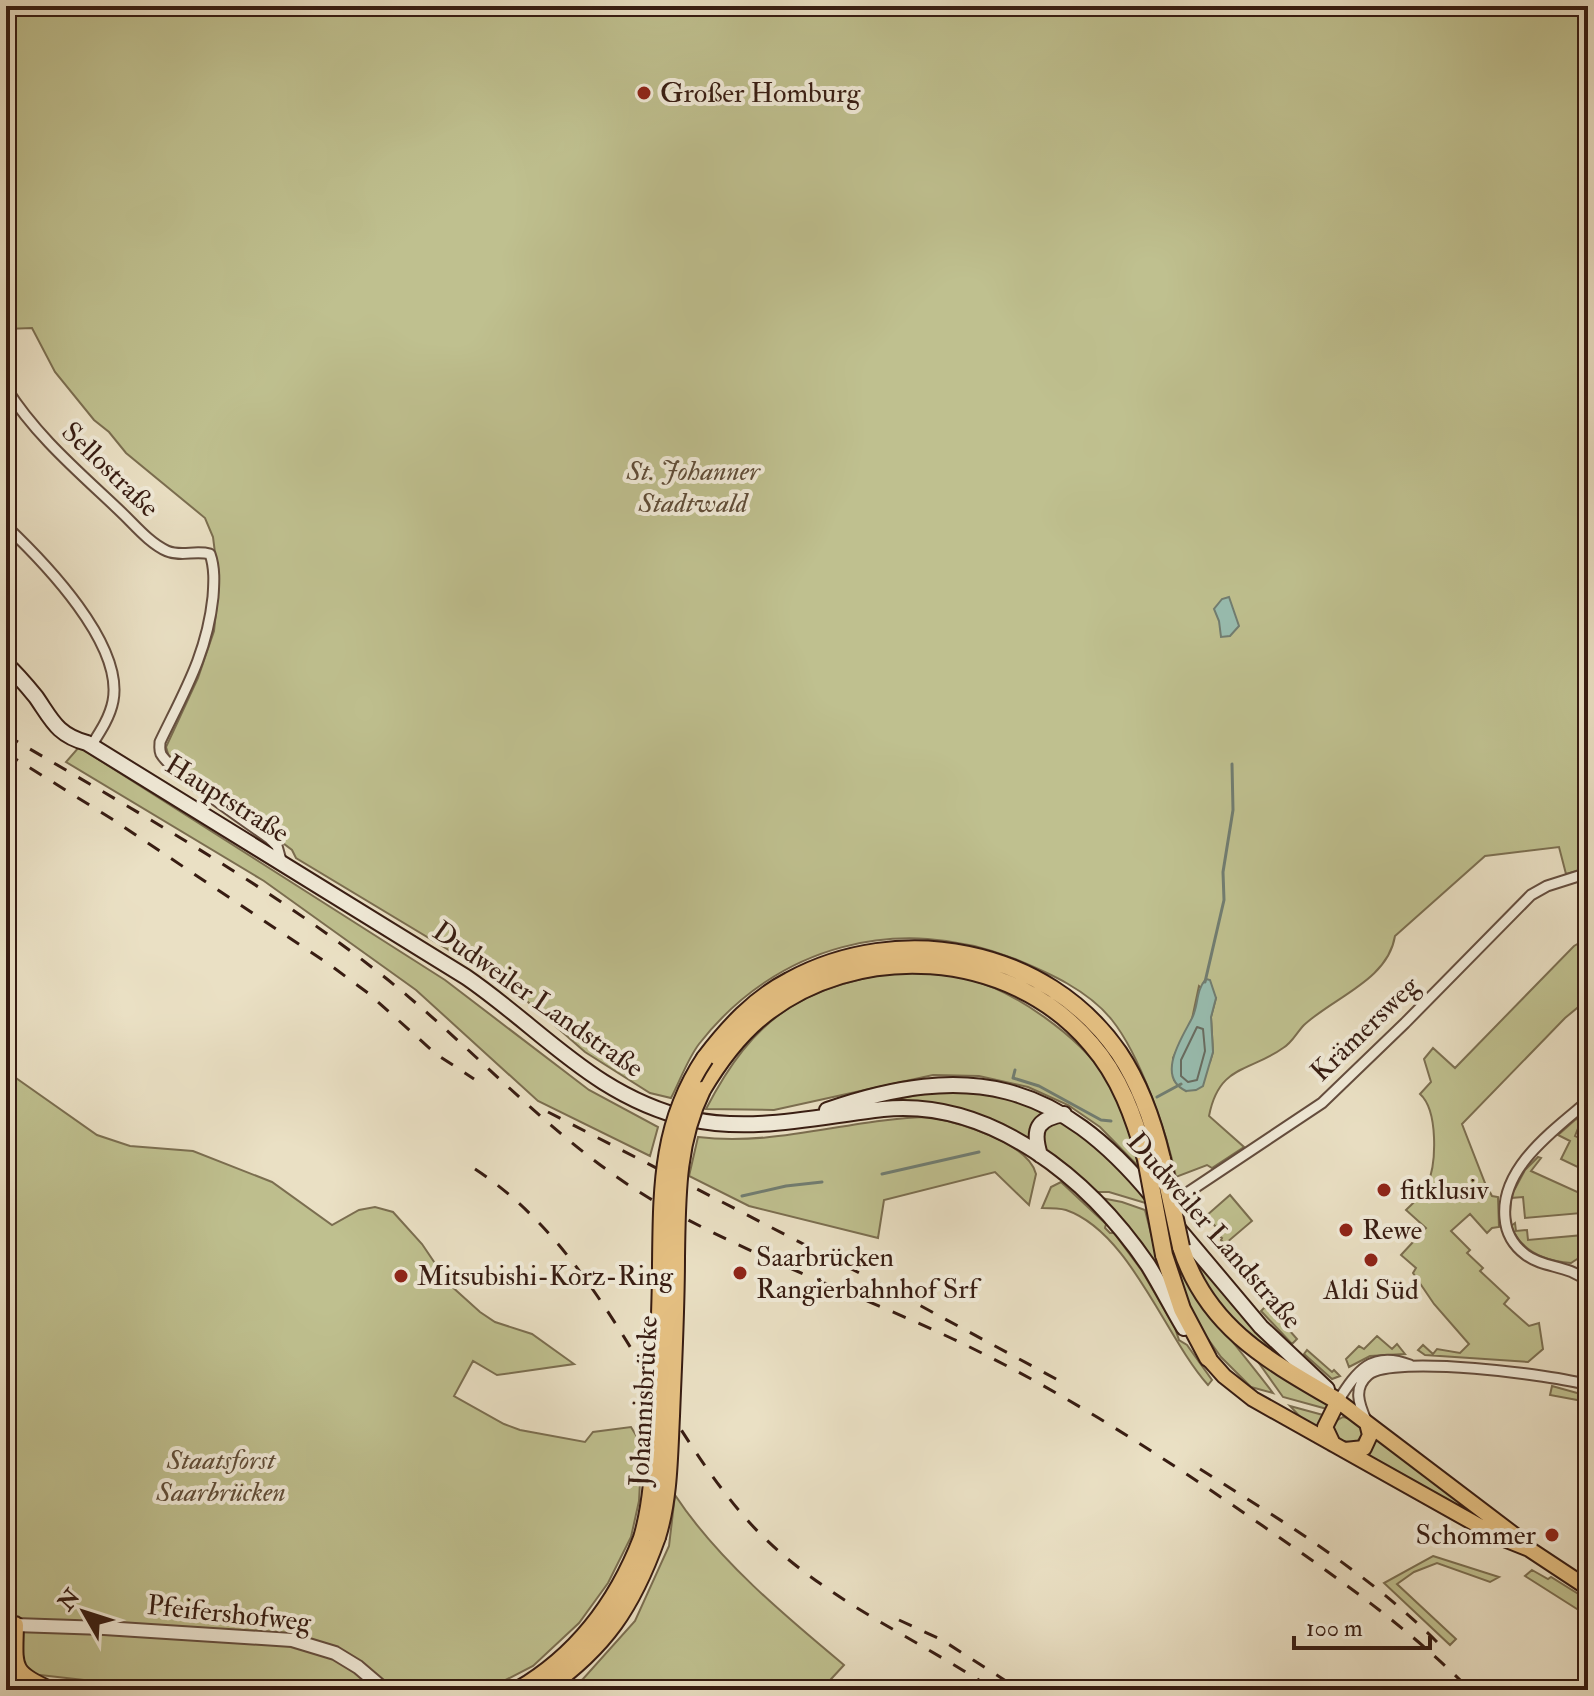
<svg xmlns="http://www.w3.org/2000/svg" width="1594" height="1696" font-family="'IM FELL Double Pica',serif">
<rect width="100%" height="100%" fill="#eae0c4"/>
<filter id="stains"><feTurbulence type="fractalNoise" baseFrequency=".0025" numOctaves="4"/><feColorMatrix values="0 0 0 0 .2 0 0 0 0 .09 0 0 0 0 .02 0 0 0 .5 -.17"/></filter>
<radialGradient id="worn" r=".72"><stop offset=".6" stop-color="#630" stop-opacity="0"/><stop offset="1" stop-color="#630" stop-opacity=".3"/></radialGradient>
<!-- green -->
<path fill="#bfc08f" stroke="#7b6e50" stroke-width="2" fill-rule="evenodd" d="M6 6H1588V868L1566 874 1559 847 1485 856 1395 936C1388 980 1334 997 1304 1025 1297 1032 1292 1043 1283 1048 1250 1072 1219 1064 1209 1116L1244 1147 1212 1168 1207 1165 1176 1177C1167 1133 1140 1055 1112 1020 1088 990 1049 973 1015 959 899 913 776 945 699 1044 687 1060 680 1081 671 1098L650 1093 585 1052 512 988 296 858 292 850 169 757 166 747 198 678 214 631 219 585 213 537 205 518 126 453 109 432 94 420 55 372 32 328 6 329ZM1199 986 1216 998 1211 1017 1213 1052 1210 1062 1186 1091 1174 1080 1173 1058 1192 1019Z
M79 747 445 980 589 1090 658 1127 650 1156 538 1101 416 990 264 881 66 762Z
M1588 938V999L1565 1018 1462 1124 1485 1183 1492 1196 1498 1197 1499 1227 1492 1228 1487 1233 1470 1214 1451 1231 1470 1250 1467 1253 1483 1268 1480 1271 1509 1298 1504 1304 1529 1326 1539 1323 1543 1349 1528 1362 1425 1355 1418 1350 1423 1345 1433 1354 1437 1349 1460 1353 1469 1344 1434 1304 1413 1273 1416 1268 1401 1255 1426 1228 1406 1210C1413 1203 1424 1194 1427 1186 1437 1163 1438 1110 1420 1094L1431 1082 1424 1059 1433 1048 1455 1068 1574 946Z
M904 971C927 973 949 974 971 980 1015 991 1079 1037 1104 1075 1121 1103 1131 1135 1139 1167L1100 1127 1068 1105 1028 1087 979 1076 933 1075 774 1110 706 1109C754 1016 802 986 904 971Z
M6 1071 97 1135 130 1146 193 1151 272 1182 332 1225 359 1210 375 1207 393 1212 422 1244 449 1284 480 1312 495 1322 532 1334 574 1364 497 1375 473 1361 454 1396 504 1424 520 1430 585 1442 593 1432 631 1427 642 1445 639 1501 631 1537 608 1583 579 1623 533 1666 486 1690H172L40 1675H6Z
M944 1090 997 1094 1046 1111 1035 1121 1029 1142 964 1110 929 1104H869Z
M930 1117C959 1123 1028 1142 1036 1174L1029 1205 995 1172 884 1200 878 1238 749 1206 689 1176 698 1137C776 1147 852 1118 930 1117Z
M1576 1119 1581 1121 1575 1136 1588 1142V1172L1561 1159 1570 1141 1558 1135Z
M1062 1121 1106 1155 1152 1205 1109 1192H1093L1046 1153 1042 1143 1045 1127Z
M1538 1157 1541 1158 1531 1171 1586 1196 1588 1192V1252L1571 1263C1545 1261 1521 1251 1511 1226L1515 1223 1516 1231 1527 1230 1528 1240 1583 1235 1581 1213 1525 1218 1523 1197 1510 1198 1525 1170Z
M1061 1182 1106 1224 1105 1228 1110 1233H1114L1142 1271 1175 1328 1179 1340 1187 1345 1212 1380 1208 1385C1165 1337 1130 1232 1066 1210 1059 1208 1050 1208 1042 1208L1051 1187Z
M1230 1195 1252 1221 1225 1244 1221 1240 1222 1238 1214 1232 1217 1228 1206 1216Z
M1096 1197 1122 1202 1145 1210 1158 1261 1152 1263Z
M1191 1249 1288 1363V1364C1242 1329 1209 1307 1191 1249Z
M1172 1253H1174C1201 1308 1236 1344 1273 1393L1251 1387 1221 1357 1203 1332 1188 1307Z
M1267 1305 1297 1339 1292 1344 1261 1311Z
M1377 1336 1392 1349 1397 1344 1405 1354 1370 1356 1349 1367 1346 1359 1359 1346 1364 1349Z
M1307 1350 1332 1372 1334 1370 1340 1376 1332 1379 1304 1354Z
M1256 1359 1330 1403 1327 1409 1283 1397Z
M1552 1386 1588 1396V1402L1550 1395Z
M1290 1406 1323 1415 1319 1429 1304 1421Z
M1343 1417C1352 1418 1360 1423 1364 1432L1356 1443 1342 1441 1332 1431 1334 1422Z
M1375 1435 1462 1502 1459 1506 1364 1455Z
M675 1495C717 1559 785 1616 844 1665L821 1690H565L583 1679 635 1621 669 1546Z
M1433 1556 1499 1577 1490 1582 1437 1563 1414 1572 1397 1584 1456 1639 1450 1645 1384 1583Z
M1532 1570 1548 1579 1551 1577 1588 1600V1616L1525 1576Z"/>
<!-- water -->
<path fill="#98bdb0" stroke="#717d71" stroke-width="2" d="M1229 597 1239 626 1230 636 1221 637 1219 621 1214 609 1222 599Z
M1206 979 1210 980 1216 998 1211 1017 1213 1052 1203 1086 1196 1090 1186 1091C1156 1077 1181 1039 1191 1020 1199 1007 1195 991 1206 979Z"/>
<g fill="none" stroke-linecap="round" stroke-linejoin="round">
<!-- shore -->
<path stroke="#686c61" stroke-width="2" d="M1197 1027 1203 1029 1205 1051 1197 1080 1188 1082 1181 1076V1060Z"/>
<!-- stream -->
<path stroke="#717d71" stroke-width="3" d="M1205 982 1224 900 1223 872 1233 810 1232 764
M1015 1070 1013 1078 1039 1086 1101 1120 1111 1121
M1157 1097 1181 1084
M882 1174 979 1152
M742 1196 786 1186 822 1182"/>
<!-- minor casing -->
<g stroke="#644d3e" stroke-width="13">
<path id="minor" d="M6 388C36 436 79 472 120 511 134 524 149 543 167 551 181 557 195 550 210 554 215 568 214 583 213 597 207 654 184 692 160 742 160 748 159 749 161 754 170 771 250 824 270 839L277 846 282 864
M6 526C44 562 124 644 113 701 110 717 100 732 91 746
M1588 1101C1554 1130 1500 1168 1505 1218 1506 1233 1514 1246 1526 1255 1545 1269 1568 1264 1588 1282
M1169 1205 1322 1103 1405 1023 1531 895 1547 886 1588 873
M1338 1401C1357 1371 1372 1350 1410 1365
M1366 1420C1359 1404 1353 1388 1368 1375 1393 1354 1554 1375 1588 1385"/>
</g>
<!-- tertiary casing -->
<g stroke="#644d3e" stroke-width="16">
<path id="tertiary" d="M15 1625 104 1628 292 1640 335 1653 358 1667 385 1690"/>
</g>
<!-- secondary casing -->
<g stroke="#371c12" stroke-width="18">
<path id="secondary" d="M6 664C17 674 27 686 36 697 52 720 57 735 87 743L466 977C542 1029 595 1097 690 1119 754 1133 819 1116 883 1109 992 1098 1090 1180 1148 1265 1161 1286 1172 1308 1184 1328
M827 1110C968 1061 1058 1081 1153 1197
M1040 1155C1032 1129 1037 1119 1064 1114
M1176 1226 1261 1327 1327 1389"/>
</g>
<!-- primary casing -->
<g stroke="#371c12" stroke-width="18">
<path id="primary" d="M1208 1358 1224 1376 1253 1399 1499 1537 1529 1549 1588 1588
M1333 1444 1325 1427 1338 1401 1521 1540
M1345 1450 1364 1448 1370 1435 1367 1423"/>
</g>
<!-- trunk casing -->
<g stroke="#371c12" stroke-width="20">
<path id="trunk" d="M705 1058C728 1028 754 999 789 981 899 921 1046 947 1119 1053 1141 1086 1153 1121 1162 1159
M702 1090C718 1063 736 1038 760 1018 855 939 1010 948 1091 1044 1120 1077 1134 1117 1146 1159
M1181 1247C1207 1328 1269 1361 1338 1401
M1164 1255 1182 1309 1208 1358
M15 1625C14 1667 10 1673 50 1690
M518 1690C578 1655 617 1603 642 1538
M544 1690C605 1647 632 1607 657 1537"/>
</g>
<!-- minor -->
<use href="#minor" stroke="#f1ebd9" stroke-width="9"/>
<!-- tertiary -->
<use href="#tertiary" stroke="#f1ebd9" stroke-width="12"/>
<!-- secondary -->
<use href="#secondary" stroke="#f1ebd9" stroke-width="14"/>
<!-- primary -->
<use href="#primary" stroke="#e5c082" stroke-width="14"/>
<!-- trunk -->
<use href="#trunk" stroke="#e5c082" stroke-width="16"/>
<!-- rail -->
<path stroke="#371c12" stroke-width="3" stroke-dasharray="14 14" stroke-linecap="butt" d="M6 735C132 809 263 882 378 972 471 1044 547 1136 649 1198 745 1255 853 1292 953 1339 1063 1391 1163 1457 1263 1526 1336 1577 1407 1626 1470 1690
M6 753 112 819 330 965 368 993 436 1054 474 1079
M548 1112 871 1279 1058 1380
M475 1169C604 1254 650 1411 749 1522 816 1596 913 1636 994 1690
M1200 1469C1284 1522 1368 1573 1438 1643
M899 1620 942 1640 1020 1690"/>
<!-- trunk-bridge casing -->
<g stroke="#371c12" stroke-width="20" stroke-linecap="butt">
<path id="trunk-bridge" d="M1146 1159 1164 1255
M1162 1159 1181 1247
M657 1537C669 1499 669 1456 671 1416 673 1363 676 1310 676 1257 677 1199 676 1143 702 1090
M642 1538C654 1497 654 1453 656 1411 658 1362 661 1313 661 1264 662 1188 661 1124 705 1058"/>
</g>
<!-- trunk-bridge -->
<use href="#trunk-bridge" stroke="#e5c082" stroke-width="16"/>
</g>
<!-- markers -->
<g fill="#8f2418" stroke="#f1ebd9" stroke-width="3">
<circle cx="644" cy="93" r="8"/>
<circle cx="1384" cy="1190" r="8"/>
<circle cx="1346" cy="1230" r="8"/>
<circle cx="1371" cy="1260" r="8"/>
<circle cx="740" cy="1273" r="8"/>
<circle cx="401" cy="1276" r="8"/>
<circle cx="1552" cy="1535" r="8"/>
</g>
<g text-anchor="middle" dominant-baseline="central" stroke-width="8" stroke-linejoin="round" paint-order="stroke">
<!-- poi labels -->
<g font-size="28" fill="#371c12" stroke="#f1ebd9" text-anchor="start">
<text x="660" y="93">Großer Homburg</text>
<text x="1400" y="1190">fitklusiv</text>
<text x="1362" y="1230">Rewe</text>
<text x="756" y="1257">Saarbrücken<tspan x="756" dy="32">Rangierbahnhof Srf</tspan></text>
<text x="417" y="1276">Mitsubishi-Korz-Ring</text>
<text x="1371" y="1290" text-anchor="middle">Aldi Süd</text>
<text x="1536" y="1535" text-anchor="end">Schommer</text>
</g>
<!-- street labels -->
<g font-size="28" fill="#371c12" stroke="#f1ebd9">
<text transform="translate(110 470) rotate(44)">Sellostraße</text>
<text transform="translate(227 799) rotate(32)">Hauptstraße</text>
<text transform="translate(538 1000) rotate(35)">Dudweiler Landstraße</text>
<text transform="translate(1365 1029) rotate(-44)">Krämersweg</text>
<text transform="translate(1214 1231) rotate(49)">Dudweiler Landstraße</text>
<text transform="translate(644 1401) rotate(-87)">Johannisbrücke</text>
<text transform="translate(229 1614) rotate(6)">Pfeifershofweg</text>
</g>
<!-- park labels -->
<g font-size="28" font-style="italic" fill="#604d38" stroke="#f1ebd9">
<text x="693" y="471">St. Johanner<tspan x="693" dy="32">Stadtwald</tspan></text>
<text x="221" y="1460">Staatsforst<tspan x="221" dy="32">Saarbrücken</tspan></text>
</g>
</g>
<!-- margin -->
<rect width="1594" height="1696" fill="none" stroke="#eae0c4" stroke-width="32"/>
<rect x="8" y="8" width="1578" height="1680" fill="none" stroke="#371c12" stroke-width="4"/>
<rect x="16" y="16" width="1562" height="1664" fill="none" stroke="#371c12" stroke-width="2"/>
<!-- north arrow -->
<g transform="translate(84 1612) rotate(309)" stroke="#f1ebd9" stroke-width="6" paint-order="stroke">
<path d="M0-6L14 30L0 20L-14 30Z" fill="#371c12"/>
<text y="-12" font-size="22" font-weight="bold" text-anchor="middle" fill="#371c12">N</text>
</g>
<!-- scale -->
<path d="M1294 1636v12h136v-12" fill="none" stroke="#371c12" stroke-width="4"/>
<text x="1306" y="1636" font-size="24" fill="#371c12" stroke="#f1ebd9" stroke-width="6" paint-order="stroke">100 m</text>
<rect width="100%" height="100%" filter="url(#stains)"/>
<rect width="100%" height="100%" fill="url(#worn)"/>
</svg>
